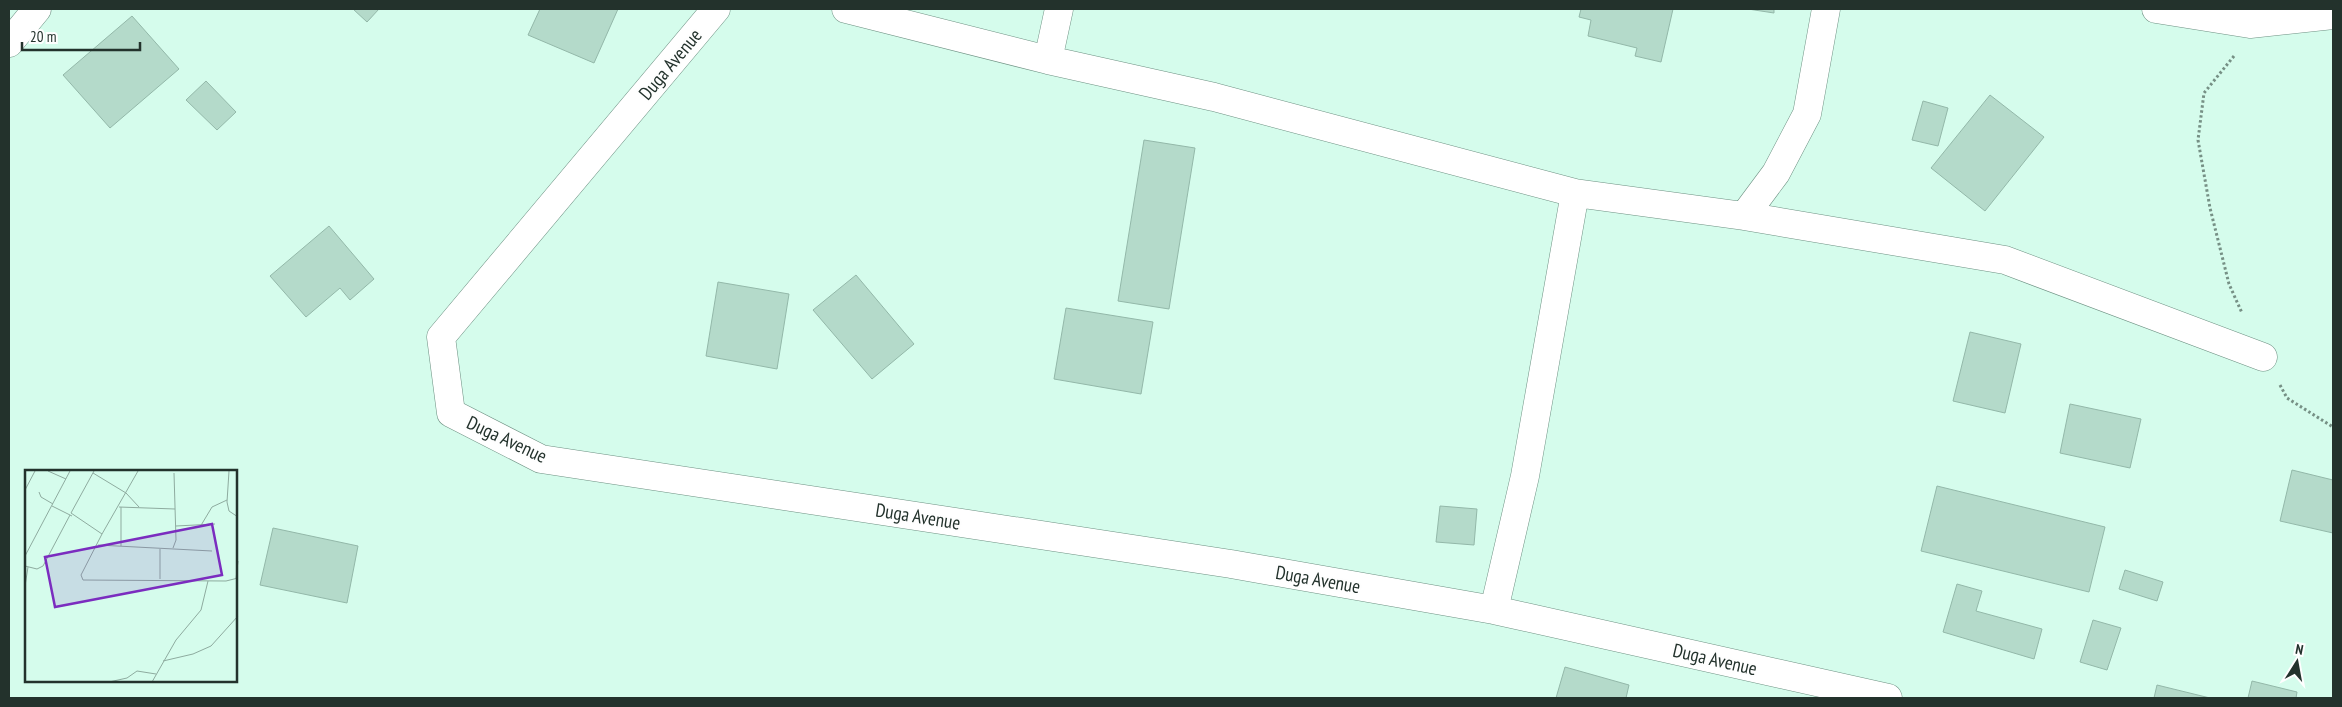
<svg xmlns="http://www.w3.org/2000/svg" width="2342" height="707" font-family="'PT Sans Narrow',sans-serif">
<rect width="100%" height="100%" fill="#d5fcec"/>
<!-- building -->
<path fill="#b4daca" stroke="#93b8a9" d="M353 9H379L367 22Z
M540 9H618L594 63 528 35Z
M1581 9H1673L1661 62 1635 56 1637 48 1588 36 1591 20 1579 17Z
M1748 9H1774V13Z
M132 16 179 69 110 128 63 75Z
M206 81 236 112 217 130 186 100Z
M1990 95 2044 137 1985 211 1931 168Z
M1923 101 1948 108 1938 146 1912 140Z
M1144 140 1195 148 1169 309 1118 301Z
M329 226 374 279 350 300 340 288 306 317 270 276Z
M856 275 914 344 872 379 813 310Z
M718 282 789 294 777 369 706 356Z
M1066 308 1153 322 1141 394 1054 379Z
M1970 332 2021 344 2005 413 1953 401Z
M2070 404 2141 419 2130 468 2060 453Z
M2292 470 2333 480V533L2280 521Z
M1937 486 2105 527 2089 592 1921 551Z
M1440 506 1477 509 1474 545 1436 542Z
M273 528 358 546 347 603 260 585Z
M2125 570 2163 582 2157 601 2119 589Z
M1957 584 1982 591 1976 611 2042 629 2034 659 1943 632Z
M2093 620 2121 628 2107 670 2080 662Z
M1565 667 1629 685 1626 698H1556Z
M2252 681 2297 692 2296 698H2248Z
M2157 685 2210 698H2154Z"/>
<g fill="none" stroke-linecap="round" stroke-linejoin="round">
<!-- minor casing -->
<g stroke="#6e9183" stroke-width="29">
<path id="minor" d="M716 9 441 337 451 413 541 459 1231 564 1494 610 1888 698
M846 9 1048 60 1214 97 1575 193 1744 216 2005 260 2263 357
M2156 9 2250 24 2333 15
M9 43 37 9
M1048 60 1059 9
M1744 216 1776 173 1807 114 1826 9
M1494 610 1525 476 1575 193"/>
</g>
<!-- path -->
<path stroke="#769085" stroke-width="3" stroke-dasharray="2.5 2.5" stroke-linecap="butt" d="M2234 56 2204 93 2198 140 2210 208 2229 284 2242 313
M2280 385 2287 398 2333 427"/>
<!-- minor -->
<use href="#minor" stroke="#fff" stroke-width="28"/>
</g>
<g text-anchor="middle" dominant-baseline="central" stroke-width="4.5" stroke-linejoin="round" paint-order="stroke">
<!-- street labels -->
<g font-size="19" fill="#23322c" stroke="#fefefe">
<text transform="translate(670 64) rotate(-50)">Duga Avenue</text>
<text transform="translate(507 439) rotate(25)">Duga Avenue</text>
<text transform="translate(918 516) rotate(9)">Duga Avenue</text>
<text transform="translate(1318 579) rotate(10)">Duga Avenue</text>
<text transform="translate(1715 659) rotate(13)">Duga Avenue</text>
</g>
</g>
<!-- overview -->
<g transform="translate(25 470)">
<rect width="212" height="212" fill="#d5fcec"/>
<path fill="none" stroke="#8eab9f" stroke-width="1" d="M23 1 41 9M69 1 46 43 77 64 56 105 58 110 201 111 213 108M204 1 202 32 204 41 213 47M68 3 101 23 114 37M0 20 10 1M14 22 16 27 28 34M27 36 47 46M94 37 150 39M151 56 190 54M175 57 187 37 202 30M77 64 113 1M73 75 187 81M96 76V37M148 78 151 70 149 3M135 79V109M0 86 45 1M0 96 12 99 18 96 45 45M211 109 213 91M0 116 3 97M138 191 168 184 186 176 213 146M84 212 102 208 112 201 131 204M127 212 151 170 176 140 183 111"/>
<path fill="#7b2cbf" fill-opacity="0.15" stroke="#7b2cbf" stroke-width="2.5" d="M187 54 197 105 30 137 20 87Z"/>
<rect width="212" height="212" fill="none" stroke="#23322c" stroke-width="2.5"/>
</g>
<!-- border -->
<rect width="2342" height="707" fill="none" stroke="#23322c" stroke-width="20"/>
<!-- north arrow -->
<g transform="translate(2297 662) rotate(11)" stroke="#fefefe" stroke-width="4" paint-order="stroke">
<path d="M0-4L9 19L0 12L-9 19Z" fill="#23322c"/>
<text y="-8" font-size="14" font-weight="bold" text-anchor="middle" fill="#23322c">N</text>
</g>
<!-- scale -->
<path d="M22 42v8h118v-8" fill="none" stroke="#23322c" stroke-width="2.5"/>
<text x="30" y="42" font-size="15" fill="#23322c" stroke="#fefefe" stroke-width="4" paint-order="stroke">20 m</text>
</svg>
